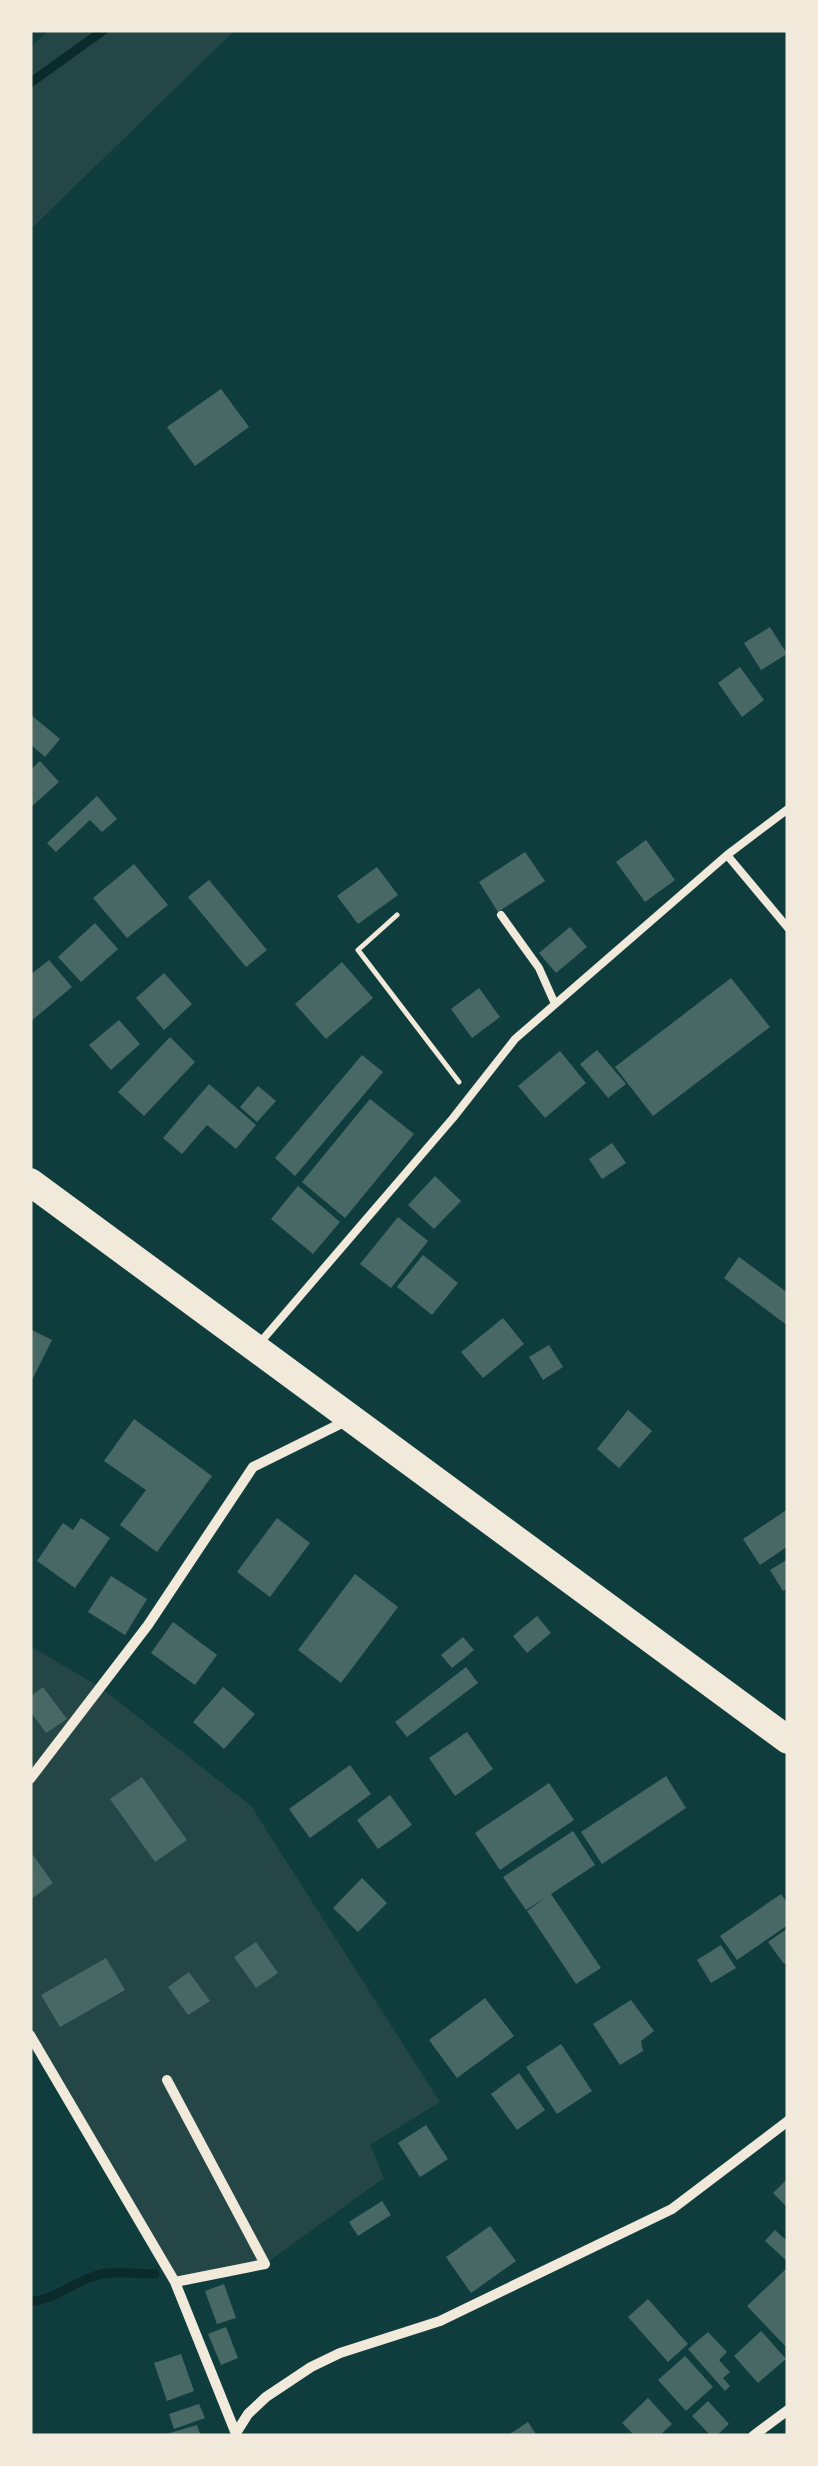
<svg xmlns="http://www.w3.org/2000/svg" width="818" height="2466" font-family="Arial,sans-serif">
<rect width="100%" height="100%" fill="#0f3d3e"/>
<!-- green -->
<path fill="#244646" d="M49 30H235L30 230V48Z
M30 1646 100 1687 251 1806 440 2102 370 2145 384 2178 265 2264 175 2282 30 2035Z"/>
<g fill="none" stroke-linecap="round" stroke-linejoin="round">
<!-- stream -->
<path stroke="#0a2a2b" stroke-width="9" d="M30 83 104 30
M30 2302C57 2299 73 2282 97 2275 114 2270 137 2274 155 2274"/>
</g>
<!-- building -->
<path fill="#486865" d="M221 389 249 427 195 466 167 427Z
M770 627 787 654 761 670 744 643Z
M740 667 764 700 742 717 718 683Z
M30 714 60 739 45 757 30 744Z
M40 761 59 782 30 808V770Z
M97 796 117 819 102 832 90 820 56 852 47 843Z
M646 840 675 880 645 902 616 862Z
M525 852 545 881 498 912 479 882Z
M134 864 168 905 127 938 93 898Z
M377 867 398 895 358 924 337 896Z
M209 880 267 950 246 967 188 897Z
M95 923 118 949 81 982 58 957Z
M570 927 587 947 556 973 539 953Z
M49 960 72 987 30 1022V975Z
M342 962 373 998 326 1039 295 1004Z
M164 973 192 1004 164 1030 136 998Z
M731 978 770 1027 653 1116 615 1067Z
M479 988 500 1017 472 1038 451 1009Z
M119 1020 140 1044 111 1070 89 1045Z
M170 1037 195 1062 144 1116 118 1092Z
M597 1050 626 1084 608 1098 580 1064Z
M560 1051 586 1083 545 1118 518 1086Z
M362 1055 383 1072 295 1176 275 1158Z
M209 1084 256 1125 236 1149 207 1125 182 1154 163 1138Z
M258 1086 276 1101 257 1122 240 1107Z
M370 1099 414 1134 345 1218 302 1182Z
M612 1143 626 1163 602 1179 589 1159Z
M435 1176 461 1201 434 1229 408 1205Z
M298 1186 340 1222 313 1254 271 1219Z
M398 1217 428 1241 391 1288 360 1264Z
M423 1255 458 1283 432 1315 397 1287Z
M739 1257 788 1293V1326L724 1278Z
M503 1318 524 1344 483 1378 461 1352Z
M30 1329 52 1340 30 1384Z
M549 1345 563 1367 543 1380 529 1357Z
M628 1410 652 1431 619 1468 597 1449Z
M134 1419 212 1476 157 1552 120 1525 146 1490 104 1461Z
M788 1509V1546L760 1565 743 1539Z
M81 1518 110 1538 75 1588 37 1561 63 1523 73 1530Z
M277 1518 310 1543 270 1597 237 1572Z
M788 1559V1588L783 1591 770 1570Z
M355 1574 398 1607 341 1683 298 1650Z
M111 1576 147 1599 125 1635 88 1612Z
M537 1616 551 1633 527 1653 513 1636Z
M173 1622 217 1655 195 1685 151 1653Z
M463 1637 474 1650 452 1668 441 1655Z
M466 1667 478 1683 407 1737 395 1722Z
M43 1687 67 1719 46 1733 30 1711V1697Z
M223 1687 255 1714 224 1749 193 1722Z
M467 1732 493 1769 455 1796 429 1758Z
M350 1765 371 1794 310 1838 289 1809Z
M666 1776 686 1808 602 1864 581 1832Z
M142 1777 187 1840 155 1862 110 1799Z
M549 1783 574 1820 500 1870 475 1833Z
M390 1795 412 1825 378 1849 357 1820Z
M573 1831 595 1865 551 1894 601 1968 576 1984 527 1911 546 1897 526 1910 503 1877Z
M30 1851 53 1883 30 1900Z
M362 1878 387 1903 358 1932 333 1908Z
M781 1894 788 1904V1925L737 1960 720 1936Z
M788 1928V1962L784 1964 768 1942Z
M256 1942 278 1973 256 1988 234 1957Z
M721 1945 736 1968 711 1983 697 1960Z
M106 1958 125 1990 60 2027 41 1995Z
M189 1972 210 2001 188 2015 168 1987Z
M485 1998 514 2036 457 2078 429 2040Z
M631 2000 654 2031 641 2041 643 2051 620 2065 593 2024Z
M561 2044 592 2091 557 2114 526 2067Z
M519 2073 545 2110 517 2130 491 2094Z
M426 2125 448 2159 420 2177 398 2143Z
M788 2178V2208L773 2193Z
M382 2201 391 2215 358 2236 349 2222Z
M490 2226 516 2261 471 2293 446 2257Z
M775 2230 788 2242V2262L765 2241Z
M788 2267V2349L747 2306Z
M224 2284 236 2318 217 2324 205 2291Z
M648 2299 688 2344 668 2362 628 2317Z
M226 2327 238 2358 221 2365 208 2334Z
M761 2331 786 2359 758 2383 734 2356Z
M708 2332 727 2352 719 2360 730 2372 723 2378 730 2386 725 2391 688 2349Z
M181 2354 194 2391 167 2401 154 2363Z
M685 2356 713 2387 686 2411 658 2380Z
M648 2398 672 2424 659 2436H635L622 2423Z
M708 2401 729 2424 716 2436H711L692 2416Z
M199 2404 205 2418 174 2429 169 2414Z
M528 2422 537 2436H507Z
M197 2425 201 2436H163V2435Z"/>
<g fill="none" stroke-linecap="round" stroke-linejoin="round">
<!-- path -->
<path stroke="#f1e9da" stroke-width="5" d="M397 915 358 950 459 1082"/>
<!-- service -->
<path stroke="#f1e9da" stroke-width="8" d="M788 809 727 855 788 928
M501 915 539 968 555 1004
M258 1345 453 1118 515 1039 727 855"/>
<!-- minor -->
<path stroke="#f1e9da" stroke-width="10" d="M30 1779 148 1625 253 1467 350 1419
M30 2035 175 2282 265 2264 167 2080
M175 2282 236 2434
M236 2433 248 2414 266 2397 311 2367 340 2353 440 2321 672 2209 788 2121
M753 2436 788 2410"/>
<!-- trunk -->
<path stroke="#f1e9da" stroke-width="28" d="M30 1182 788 1740"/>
</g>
<!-- border -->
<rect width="818" height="2466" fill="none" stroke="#f1e9da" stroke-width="65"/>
</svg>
